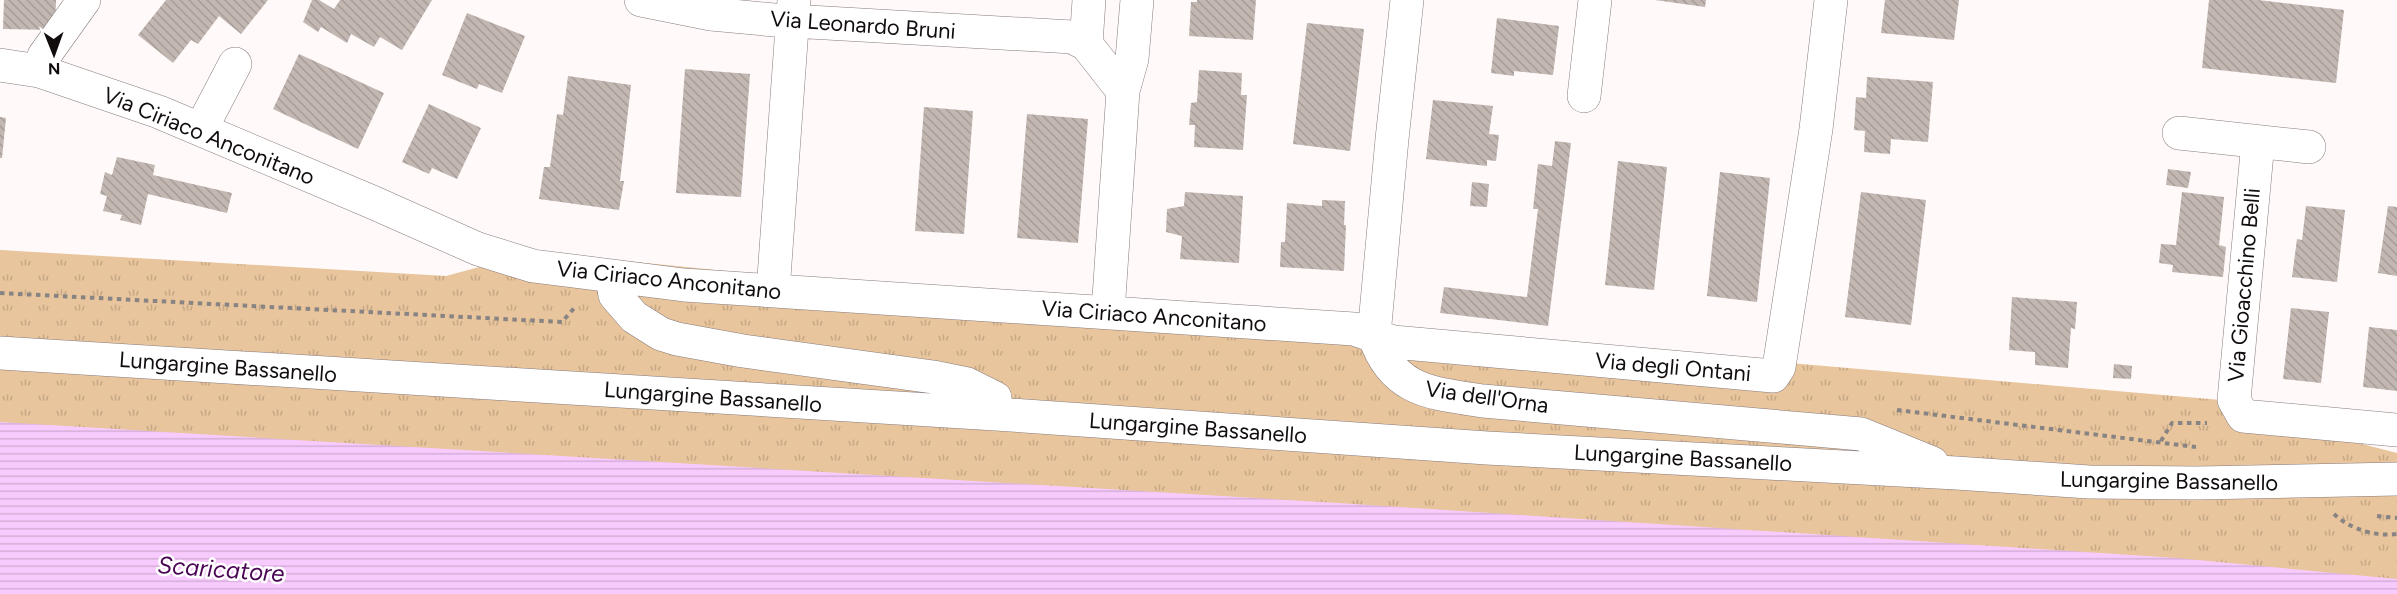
<svg xmlns="http://www.w3.org/2000/svg" width="2397" height="594" font-family="Figtree,sans-serif">
<defs>
<pattern id="grass-tufts" width="24" height="20" patternUnits="userSpaceOnUse" patternTransform="scale(1.5)"><rect width="24" height="20" fill="#e8c59c"/><path d="M3 7l-1-3M5 7V3M7 7l1-3M15 17l-1-3M17 17v-4M19 17l1-3" fill="none" stroke="#c6a885"/></pattern>
<pattern id="water-rules" width="6" height="5" patternUnits="userSpaceOnUse" patternTransform="scale(1.5)"><rect width="6" height="5" fill="#f8cbfe"/><path d="M0 2.5h6" fill="none" stroke="#d4add8"/></pattern>
<pattern id="building-back-hatch" width="6" height="6" patternUnits="userSpaceOnUse" patternTransform="scale(1.5)"><rect width="6" height="6" fill="#c3b7b2"/><path d="M-1 5l2 2M0 0l6 6M5-1l2 2" fill="none" stroke="#a69c98"/></pattern>
</defs>
<rect width="100%" height="100%" fill="#fff9f9"/>
<!-- grass -->
<path fill="url(#grass-tufts)" d="M0 250 446 276 535 252 776 276 2233 401 2268 420 2397 453V594H0Z"/>
<!-- water -->
<path fill="url(#water-rules)" d="M0 422 1338 503 2177 558 2397 579V594H0Z"/>
<!-- building -->
<path fill="url(#building-back-hatch)" d="M4 0H56L55 30 3 29Z
M166 0H268L241 34 219 16 198 44 191 40 173 63 138 35Z
M312 0H319L334 9 340 0H432L402 50 380 37 374 47 351 34 347 43 321 27 318 32 303 22Z
M1197 0H1256L1253 40 1189 36 1191 2H1197Z
M1655 0H1706L1705 7Z
M1885 0H1959L1954 40 1881 33Z
M2209 0H2258L2344 10 2336 83 2202 68Z
M467 13 525 36 502 93 479 84 477 89 442 75Z
M1497 18 1559 26 1553 75 1514 71V76L1491 73Z
M1307 23 1364 29 1350 151 1293 144Z
M299 54 384 93 358 149 273 109Z
M685 69 750 74 741 197 676 193Z
M1199 70 1242 73 1241 95H1247L1243 150 1194 147 1195 125H1189L1191 103 1197 102Z
M568 76 631 85 620 181H624L619 210 539 199 544 167H550L557 114 563 115Z
M1867 77 1933 82 1928 142 1891 139 1890 154 1864 152 1865 131 1854 130 1856 97 1866 98Z
M1433 100 1493 106 1489 134 1499 135 1496 161 1487 160V166L1426 159Z
M429 104 481 128 457 179 432 168 429 174 402 162Z
M924 107 973 111 964 234 915 231Z
M1027 114 1088 119 1078 243 1017 238Z
M0 117 6 118 2 158H0Z
M1555 141 1571 143 1548 326 1440 313 1444 287 1527 297 1538 209H1533L1538 164 1552 166Z
M117 157 155 165 153 175 232 193 227 213 148 194 141 225 120 220 122 215 103 211 107 196 100 194 105 172 112 175Z
M1618 161 1667 167 1654 290 1605 285Z
M2168 169 2191 172 2188 188 2166 185Z
M1720 172 1770 178 1757 302 1707 296Z
M1472 182 1489 184 1487 207 1470 206Z
M1185 192 1243 196 1239 263 1180 259 1182 236 1166 232 1167 209 1184 206Z
M1861 192 1926 200 1911 325 1845 317Z
M2182 192 2224 197 2219 245 2226 247 2223 277 2172 272 2173 265 2159 263 2161 244 2176 245Z
M1322 200 1345 201 1344 225H1346L1344 271 1280 267 1281 242H1285L1287 203 1322 206Z
M2306 206 2345 210 2337 282 2292 277 2297 239 2302 240Z
M2388 206 2397 207V276L2378 273Z
M2012 297 2077 302 2075 329 2071 328 2068 368 2035 365V352L2009 350Z
M2291 308 2329 312 2321 383 2283 379Z
M2369 327 2397 330V391L2363 387Z
M2114 364 2132 366 2131 379 2113 378Z"/>
<g fill="none" stroke-linecap="round" stroke-linejoin="round">
<!-- minor casing -->
<g stroke="#887b7c" stroke-width="34">
<path id="minor" d="M641 0 711 14 774 20 1072 37 1086 44
M1089 0 1086 44 1123 91
M1407 0 1392 139 1374 335C1393 392 1431 393 1483 401L1861 434 1932 463
M0 65 39 71 159 112 372 202 478 249 533 266 684 285 1354 329 1393 342 1773 376 1779 367 1816 129 1831 0
M39 71 44 56 84 0
M1584 96 1595 0
M201 129 235 64
M2179 133 2309 147
M2258 142 2234 400 2243 416 2397 430
M612 277 615 295 634 317 661 334 677 339 743 351 933 377 967 384 995 398 996 414
M773 291 794 0
M1108 312 1123 91 1132 59 1137 0
M0 353 996 414 1487 448 1956 473 2089 482 2198 483 2397 479"/>
</g>
<!-- path -->
<path stroke="#898484" stroke-width="4" stroke-dasharray="4.5 4.5" stroke-linecap="butt" d="M0 293 562 322 576 306
M1897 410 2196 447
M2161 441 2172 423H2207
M2334 514C2350 529 2375 537 2397 534
M2377 516 2397 518"/>
<!-- minor -->
<use href="#minor" stroke="#fff" stroke-width="33"/>
</g>
<g text-anchor="middle" dominant-baseline="central" stroke-width="5" stroke-linejoin="round" paint-order="stroke">
<!-- street labels -->
<g font-size="22" fill="#120d0d" stroke="#fff">
<text transform="translate(863 25) rotate(4)">Via Leonardo Bruni</text>
<text transform="translate(209 136) rotate(22)">Via Ciriaco Anconitano</text>
<text transform="translate(669 280) rotate(6)">Via Ciriaco Anconitano</text>
<text transform="translate(2244 285) rotate(-85)">Via Gioacchino Belli</text>
<text transform="translate(1154 316) rotate(4)">Via Ciriaco Anconitano</text>
<text transform="translate(228 367) rotate(4)">Lungargine Bassanello</text>
<text transform="translate(1673 367) rotate(5)">Via degli Ontani</text>
<text transform="translate(713 397) rotate(4)">Lungargine Bassanello</text>
<text transform="translate(1487 397) rotate(8)">Via dell'Orna</text>
<text transform="translate(1198 428) rotate(4)">Lungargine Bassanello</text>
<text transform="translate(1683 458) rotate(3)">Lungargine Bassanello</text>
<text transform="translate(2169 481) rotate(1)">Lungargine Bassanello</text>
</g>
<!-- water labels -->
<g font-size="24" font-style="italic" fill="#490453" stroke="#fff">
<text transform="translate(221 569) rotate(4)">Scaricatore</text>
</g>
</g>
<!-- north arrow -->
<g transform="translate(54 54) rotate(179)" stroke="#ffffff" stroke-width="4.5" paint-order="stroke">
<path d="M0-4.5L10 22L0 15L-10 22Z" fill="#120d0d"/>
<text y="-9" font-size="16" font-weight="bold" text-anchor="middle" fill="#120d0d">N</text>
</g>
</svg>
